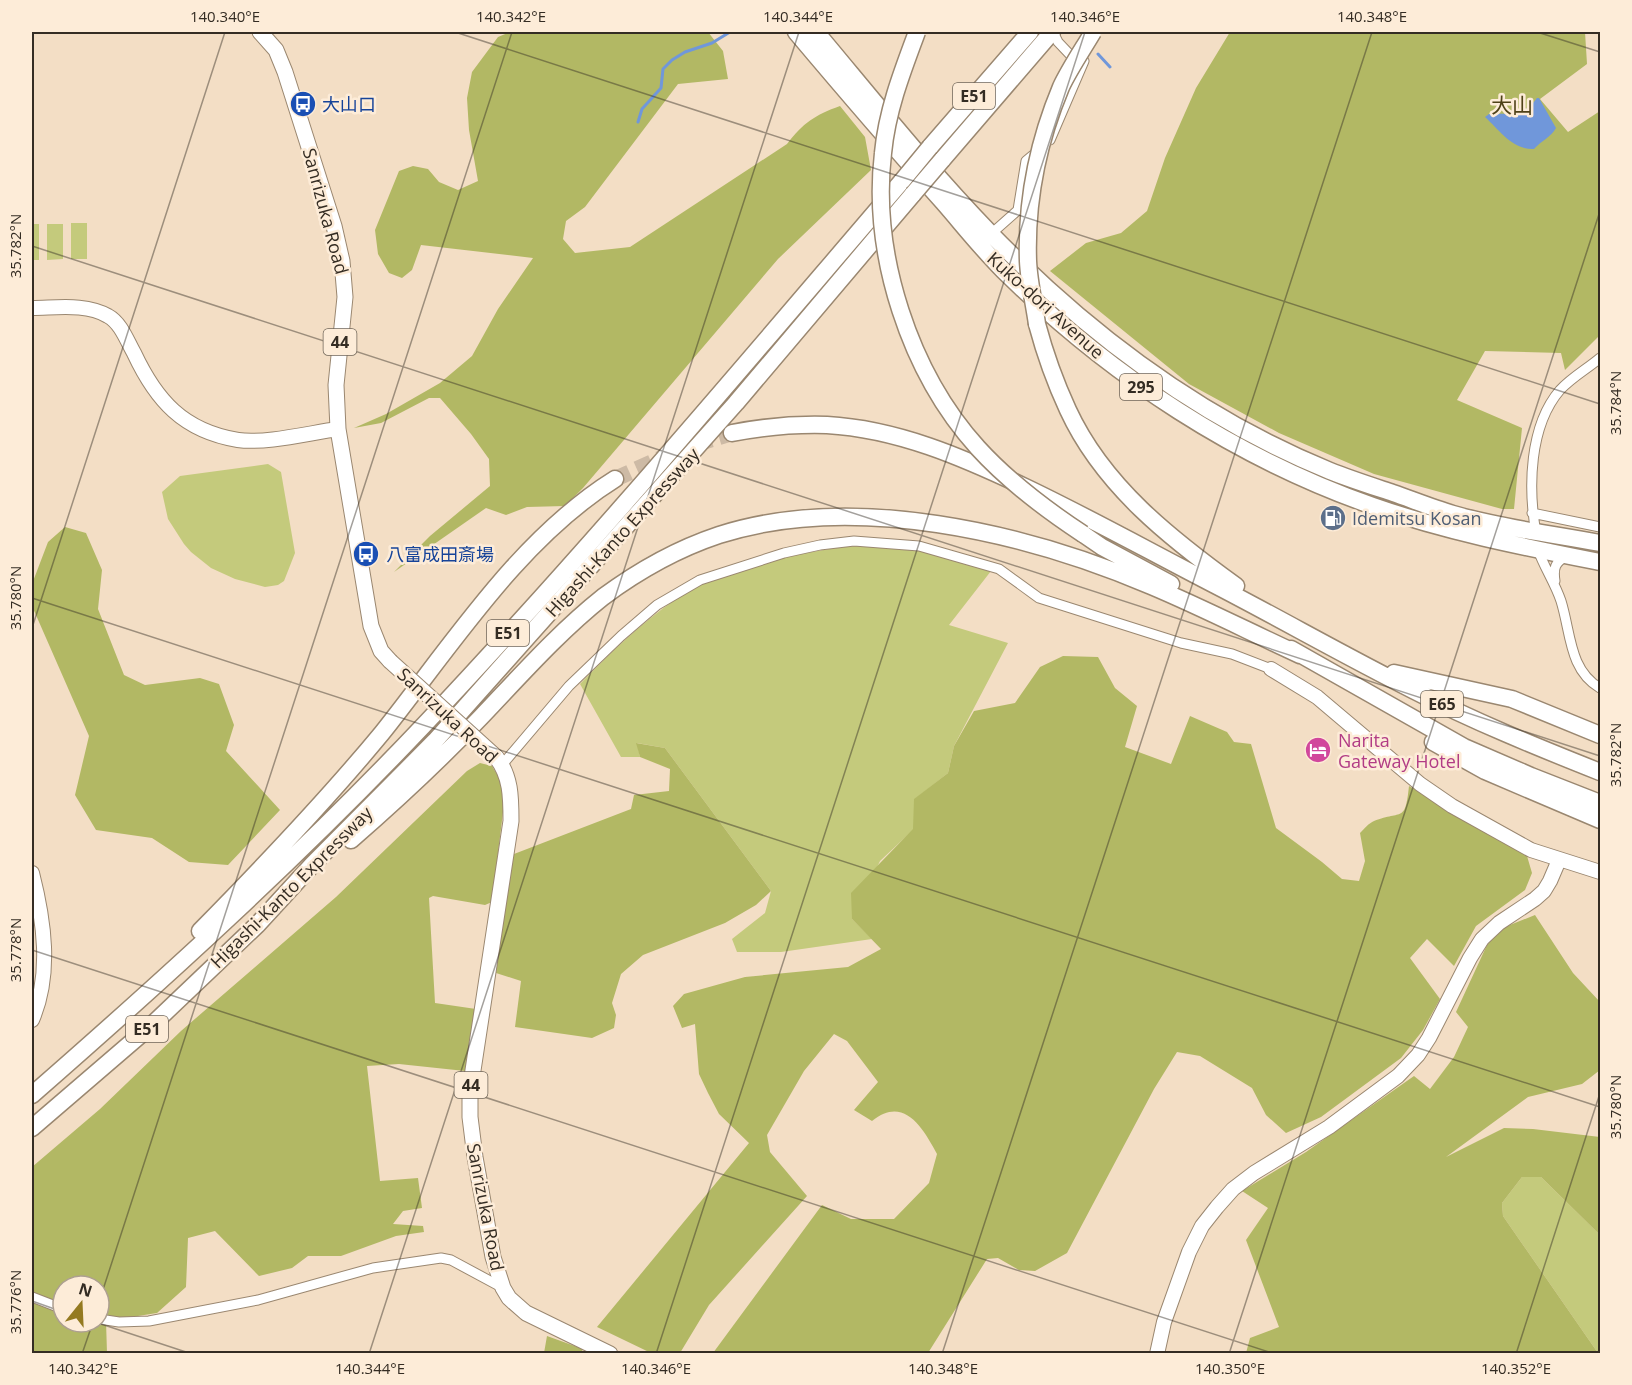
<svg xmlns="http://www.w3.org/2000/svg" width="1632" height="1385" font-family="'Open Sans','Noto Sans JP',sans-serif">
<rect width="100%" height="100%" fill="#f3dec5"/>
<!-- green -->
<path fill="#c4ca7c" d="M71 223H87V259H71Z
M32 224H39V260H32Z
M47 224H63V259L47 260Z
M268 464 281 472 295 553 284 581 278 585 265 587 235 579 211 568 191 552 184 544 168 519 162 492 180 476Z
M863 545 921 550 991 571 949 625 1008 643 954 746 948 773 915 799 914 829 880 861 852 919 872 939 781 952H737L732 939 765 913 771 891 665 748 637 743 640 757H621L580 684C610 653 640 624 676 599 724 567 807 550 863 545Z
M1522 1177H1541L1600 1235V1353H1598L1503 1216 1502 1203Z"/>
<!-- forest -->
<path fill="#b2b864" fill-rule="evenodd" d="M510 32H708L723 51 728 79 678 84 585 207 566 221 563 239 575 253 630 247 787 144C803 123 815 115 840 106L865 137 871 170 778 259 583 488 565 506 527 507 506 515 486 508 394 572 430 536 490 486 489 459 471 434 440 398H429L381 423 354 428 386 414 440 383 472 356 498 309 533 258 421 245 412 270 402 278 389 273 378 254 375 230 399 171 413 166 428 169 439 182 458 190 478 181 469 130 467 98 472 72 498 37Z
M1230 32H1585L1587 64 1540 99 1568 132 1600 111V335L1565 370 1561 353 1485 351 1457 400 1522 428 1514 509H1502L1374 474 1279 433 1189 384 1050 271 1086 243 1121 233 1147 211 1165 158 1196 88Z
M65 527 86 533 102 570 98 609 124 675 145 685 200 678 219 684 234 725 226 751 280 810 228 865 189 862 152 838 96 830 75 795 89 736 32 606V584L48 542Z
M1063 656 1098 657 1115 688 1137 706 1125 747 1171 764 1190 716 1227 732 1234 742 1251 744 1276 828 1322 862 1342 879 1359 881 1365 861 1360 833C1364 829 1369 823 1374 821 1403 810 1405 823 1409 786L1527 856 1532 873 1525 890 1476 926 1454 966 1427 939 1410 958 1440 999 1423 1030 1401 1058 1321 1117 1286 1133 1266 1115 1252 1088 1200 1056 1177 1052 1154 1089 1067 1253 1035 1271 1019 1270 998 1258 987 1259 928 1353H713L822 1205 851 1219H894L929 1183 937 1154C923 1128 904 1095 872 1121L854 1110 878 1082 847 1041 834 1034 804 1071 767 1135 770 1152 807 1196 709 1305 680 1353H651L597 1327 749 1143 719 1114 708 1093 699 1074 695 1024 682 1028 673 1006 684 994 745 977 848 967 881 949 852 919 851 893 913 829 914 799 948 773 954 746 974 711 1015 703 1040 667Z
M636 743 665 748 771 891 756 905 725 923 643 955 621 974 612 1003 616 1015 614 1028 592 1038 515 1027 521 981 496 973 511 862 514 854 631 809 634 795 669 791 670 769 640 757Z
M480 763 492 766 501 781 505 796 492 902 485 905 433 896 429 898 435 1003 476 1009 470 1065 465 1071 399 1064 367 1066 380 1181 418 1178 422 1208 403 1211 393 1224 423 1226 424 1232 396 1236 341 1256H308L292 1268 259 1276 215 1231 188 1238 186 1287 157 1313 106 1321 107 1353H32V1167L100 1109 181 1031 336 897 467 771ZM63 1286H99V1322H63Z
M1535 915 1573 973 1600 1002V1070L1582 1084 1528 1097 1446 1157 1504 1128 1533 1129 1600 1137V1235L1541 1177H1522L1502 1203 1503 1216 1598 1353H1246L1250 1338 1279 1327 1246 1240 1268 1208 1242 1191 1306 1152 1414 1076 1430 1089 1454 1057 1468 1027 1456 1012 1487 945 1500 929Z
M547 1336 583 1349 581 1353H544Z"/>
<!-- water -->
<path fill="#7097da" d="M1537 98H1539L1556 128C1551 137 1541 141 1534 149 1513 150 1500 131 1485 117L1489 114C1508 113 1524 117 1537 98Z"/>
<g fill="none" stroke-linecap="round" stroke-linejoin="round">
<!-- stream -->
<path stroke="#7097da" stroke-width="3" d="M1098 54 1110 67
M638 122 642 109 661 88 663 69 672 60 685 52 712 43 730 32"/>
<!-- highway-tunnel -->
<path stroke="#cdbaa5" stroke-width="16" stroke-dasharray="16 8" stroke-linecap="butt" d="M696 444 732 433
M615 479 666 456"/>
<!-- street casing -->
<g stroke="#9a8770" stroke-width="11">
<path id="street" d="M1053 32 1058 42 1077 62
M1050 140 1084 61
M991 234 1018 210 1026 161 1038 151
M1532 513 1600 527
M1536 533C1528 488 1529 426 1560 390 1572 377 1587 369 1600 358
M1538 550C1544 567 1555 583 1561 601 1571 633 1569 670 1600 688
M1555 581C1553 568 1555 562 1567 556
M502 765 569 686 621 636 657 605 700 580 784 553 820 545 854 541 919 546 999 569 1039 598 1181 643 1232 654 1271 669
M32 1297 63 1309
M99 1319 119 1322 149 1321 258 1300 373 1268 441 1258 451 1260 503 1288"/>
</g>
<!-- secondary casing -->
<g stroke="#9a8770" stroke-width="16">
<path id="secondary" d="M32 308C56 308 86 303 108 316 121 323 127 341 134 353 156 400 183 431 238 440 265 444 309 433 338 429
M1271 669 1317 697 1420 784 1452 806 1531 850 1600 872
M32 873C44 920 52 974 32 1020
M1157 1354 1164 1322 1189 1252 1202 1226 1217 1207 1233 1189 1254 1173 1329 1127 1398 1076 1418 1055 1429 1038 1470 958 1482 939 1499 923 1535 899 1544 891 1550 881 1559 860"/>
</g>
<!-- primary casing -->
<g stroke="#9a8770" stroke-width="17">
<path id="primary" d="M260 32 276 50 285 72 334 226 342 261 345 297 336 385 338 429 371 626 381 651 390 661
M496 757C511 776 511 797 511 821L470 1090V1117L475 1157 493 1257 503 1288 509 1298 526 1313 610 1354"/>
</g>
<!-- highway casing -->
<g stroke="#9a8770" stroke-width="19">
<path id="highway" d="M796 32C844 89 893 146 943 202 964 226 985 253 1009 276 1113 377 1236 458 1373 506 1447 532 1524 547 1600 562
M816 32C873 100 928 169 990 233 1087 333 1200 418 1330 471 1350 479 1372 486 1393 493 1413 500 1433 508 1453 514 1501 528 1552 534 1600 543
M930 147 1030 32
M942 160 1052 32
M1037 324C1045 354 1055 382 1068 410 1103 486 1171 539 1236 586
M732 433C763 427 795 424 827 425 897 429 962 457 1025 487 1088 517 1149 551 1211 583 1279 618 1345 656 1413 690 1473 721 1537 747 1600 772
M1083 534 1102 547 1171 584
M1291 649 1464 747 1531 776 1600 803
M1394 673 1512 699 1600 735
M1433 742 1485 771 1600 820
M351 840C397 800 440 760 482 716 521 675 559 632 603 597 638 571 677 549 719 535 853 492 1024 532 1151 586 1201 607 1250 632 1300 655
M200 931C263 867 325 802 382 733 452 645 519 539 615 479
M32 1095C167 977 300 856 424 725 590 549 745 364 902 181
M32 1128 153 1024 257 925 312 865 435 741 736 403 913 194"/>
</g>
<!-- street -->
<use href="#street" stroke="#fff" stroke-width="9"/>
<!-- secondary -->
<use href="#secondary" stroke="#fff" stroke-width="14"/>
<!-- primary -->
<use href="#primary" stroke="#fff" stroke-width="15"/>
<!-- highway -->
<use href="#highway" stroke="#fff" stroke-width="16"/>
<!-- primary-bridge casing -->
<g stroke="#9a8770" stroke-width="17" stroke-linecap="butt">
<path id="primary-bridge" d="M390 661 496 757"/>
</g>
<!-- highway-bridge casing -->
<g stroke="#9a8770" stroke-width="19" stroke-linecap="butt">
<path id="highway-bridge" d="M917 32C902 72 887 111 883 153 871 255 910 373 978 448 1009 482 1045 509 1083 534
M902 181 930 147
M913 194 942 160
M1037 324C1034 303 1029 282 1028 261 1026 201 1038 142 1061 87 1070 68 1083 49 1093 32"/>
</g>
<!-- primary-bridge -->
<use href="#primary-bridge" stroke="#fff" stroke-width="15"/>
<!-- highway-bridge -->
<use href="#highway-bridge" stroke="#fff" stroke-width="16"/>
</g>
<!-- ticks -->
<path fill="none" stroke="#342c23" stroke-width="1.5" stroke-opacity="0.45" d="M455 32 1600 404M1537 32 1600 52M32 246 1600 756M32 598 1600 1107M32 628 225 32M32 950 1275 1354M32 1301 63 1312M99 1302 512 32M95 1322 192 1354M82 1354 93 1322M369 1354 799 32M656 1354 1085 32M942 1354 1372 32M1229 1354 1600 211M1516 1354 1600 1093"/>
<!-- icons -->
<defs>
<g id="bus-disc" transform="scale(1.35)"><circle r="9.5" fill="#1a4fb4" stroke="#fdecd8"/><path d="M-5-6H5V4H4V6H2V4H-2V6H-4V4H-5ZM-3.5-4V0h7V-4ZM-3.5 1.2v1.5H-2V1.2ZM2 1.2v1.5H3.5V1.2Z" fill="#fff"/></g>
<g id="fuel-disc" transform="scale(1.35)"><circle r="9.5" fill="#5c6f8a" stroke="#fdecd8"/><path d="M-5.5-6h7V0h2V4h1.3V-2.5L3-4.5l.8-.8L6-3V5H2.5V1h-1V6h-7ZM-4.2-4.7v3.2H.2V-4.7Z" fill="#fff"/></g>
<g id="hotel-disc" transform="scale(1.35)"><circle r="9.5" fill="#d1479c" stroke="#fdecd8"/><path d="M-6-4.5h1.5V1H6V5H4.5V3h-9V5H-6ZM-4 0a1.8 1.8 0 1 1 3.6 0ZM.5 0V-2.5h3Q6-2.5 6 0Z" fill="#fff"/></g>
</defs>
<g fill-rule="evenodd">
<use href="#bus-disc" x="303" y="104"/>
<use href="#fuel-disc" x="1333" y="518"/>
<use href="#bus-disc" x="366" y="554"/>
<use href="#hotel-disc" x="1318" y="750"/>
</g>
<g text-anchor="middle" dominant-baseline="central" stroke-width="5" stroke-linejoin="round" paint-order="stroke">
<!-- shield labels -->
<g fill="#fdecd8" stroke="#706659" stroke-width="1.5">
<rect x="953" y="83" width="42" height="26" rx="4.5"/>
<rect x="323.5" y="329" width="33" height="26" rx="4.5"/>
<rect x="1120" y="374" width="42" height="26" rx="4.5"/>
<rect x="487" y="620" width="42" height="26" rx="4.5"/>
<rect x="1421" y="691" width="42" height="26" rx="4.5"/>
<rect x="126" y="1016" width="42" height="26" rx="4.5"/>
<rect x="454.5" y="1072" width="33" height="26" rx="4.5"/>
</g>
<g font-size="16" font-weight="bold" fill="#342c23">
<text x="974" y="96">E51</text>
<text x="340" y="342">44</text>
<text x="1141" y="387">295</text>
<text x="508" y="633">E51</text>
<text x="1442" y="704">E65</text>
<text x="147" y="1029">E51</text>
<text x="471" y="1085">44</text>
</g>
<!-- transit labels -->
<g font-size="18" fill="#164399" stroke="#fdecd8" text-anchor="start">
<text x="322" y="104">大山口</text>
<text x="386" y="554">八富成田斎場</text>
</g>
<!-- street labels -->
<g font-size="18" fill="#342c23" stroke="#fdecd8">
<text transform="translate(326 211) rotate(75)">Sanrizuka Road</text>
<text transform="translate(1046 305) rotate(42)">Kuko-dori Avenue</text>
<text transform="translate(622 532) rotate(-48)">Higashi-Kanto Expressway</text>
<text transform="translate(448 715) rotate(43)">Sanrizuka Road</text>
<text transform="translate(291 887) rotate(-45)">Higashi-Kanto Expressway</text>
<text transform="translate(486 1207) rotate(79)">Sanrizuka Road</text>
</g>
<!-- service labels -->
<g font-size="18" fill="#4e5e75" stroke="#fdecd8" text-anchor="start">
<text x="1352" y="518">Idemitsu Kosan</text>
</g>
<!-- hotel labels -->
<g font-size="18" fill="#b23c85" stroke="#fdecd8" text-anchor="start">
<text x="1338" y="740">Narita<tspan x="1338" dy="21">Gateway Hotel</tspan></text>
</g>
<!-- quarter labels -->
<g font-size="21" fill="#4e4118" stroke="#fdecd8">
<text x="1512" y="105">大山</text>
</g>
</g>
<!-- border -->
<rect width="1632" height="1385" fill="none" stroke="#fdecd8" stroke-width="66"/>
<!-- north arrow -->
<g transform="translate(81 1304) rotate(18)"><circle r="28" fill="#fdecd8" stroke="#ad9f90" stroke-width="1.5"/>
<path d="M0-4.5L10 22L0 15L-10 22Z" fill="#947a21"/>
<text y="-9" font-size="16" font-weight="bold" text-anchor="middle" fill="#342c23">N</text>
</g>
<rect x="33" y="33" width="1566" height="1319" fill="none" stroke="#342c23" stroke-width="2"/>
<g font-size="15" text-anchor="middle" fill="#342c23">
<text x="225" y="22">140.340°E</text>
<text x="511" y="22">140.342°E</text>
<text x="798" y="22">140.344°E</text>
<text x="1085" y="22">140.346°E</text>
<text x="1372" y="22">140.348°E</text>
<text transform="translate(16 246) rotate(-90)" y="5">35.782°N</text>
<text transform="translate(1616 403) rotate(-90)" y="5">35.784°N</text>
<text transform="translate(16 598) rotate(-90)" y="5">35.780°N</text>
<text transform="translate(1616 755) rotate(-90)" y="5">35.782°N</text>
<text transform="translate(16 950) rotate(-90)" y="5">35.778°N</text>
<text transform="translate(1616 1107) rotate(-90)" y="5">35.780°N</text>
<text transform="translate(16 1302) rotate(-90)" y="5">35.776°N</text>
<text x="83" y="1374">140.342°E</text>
<text x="370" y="1374">140.344°E</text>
<text x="656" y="1374">140.346°E</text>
<text x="943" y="1374">140.348°E</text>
<text x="1230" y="1374">140.350°E</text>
<text x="1516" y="1374">140.352°E</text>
</g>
</svg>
